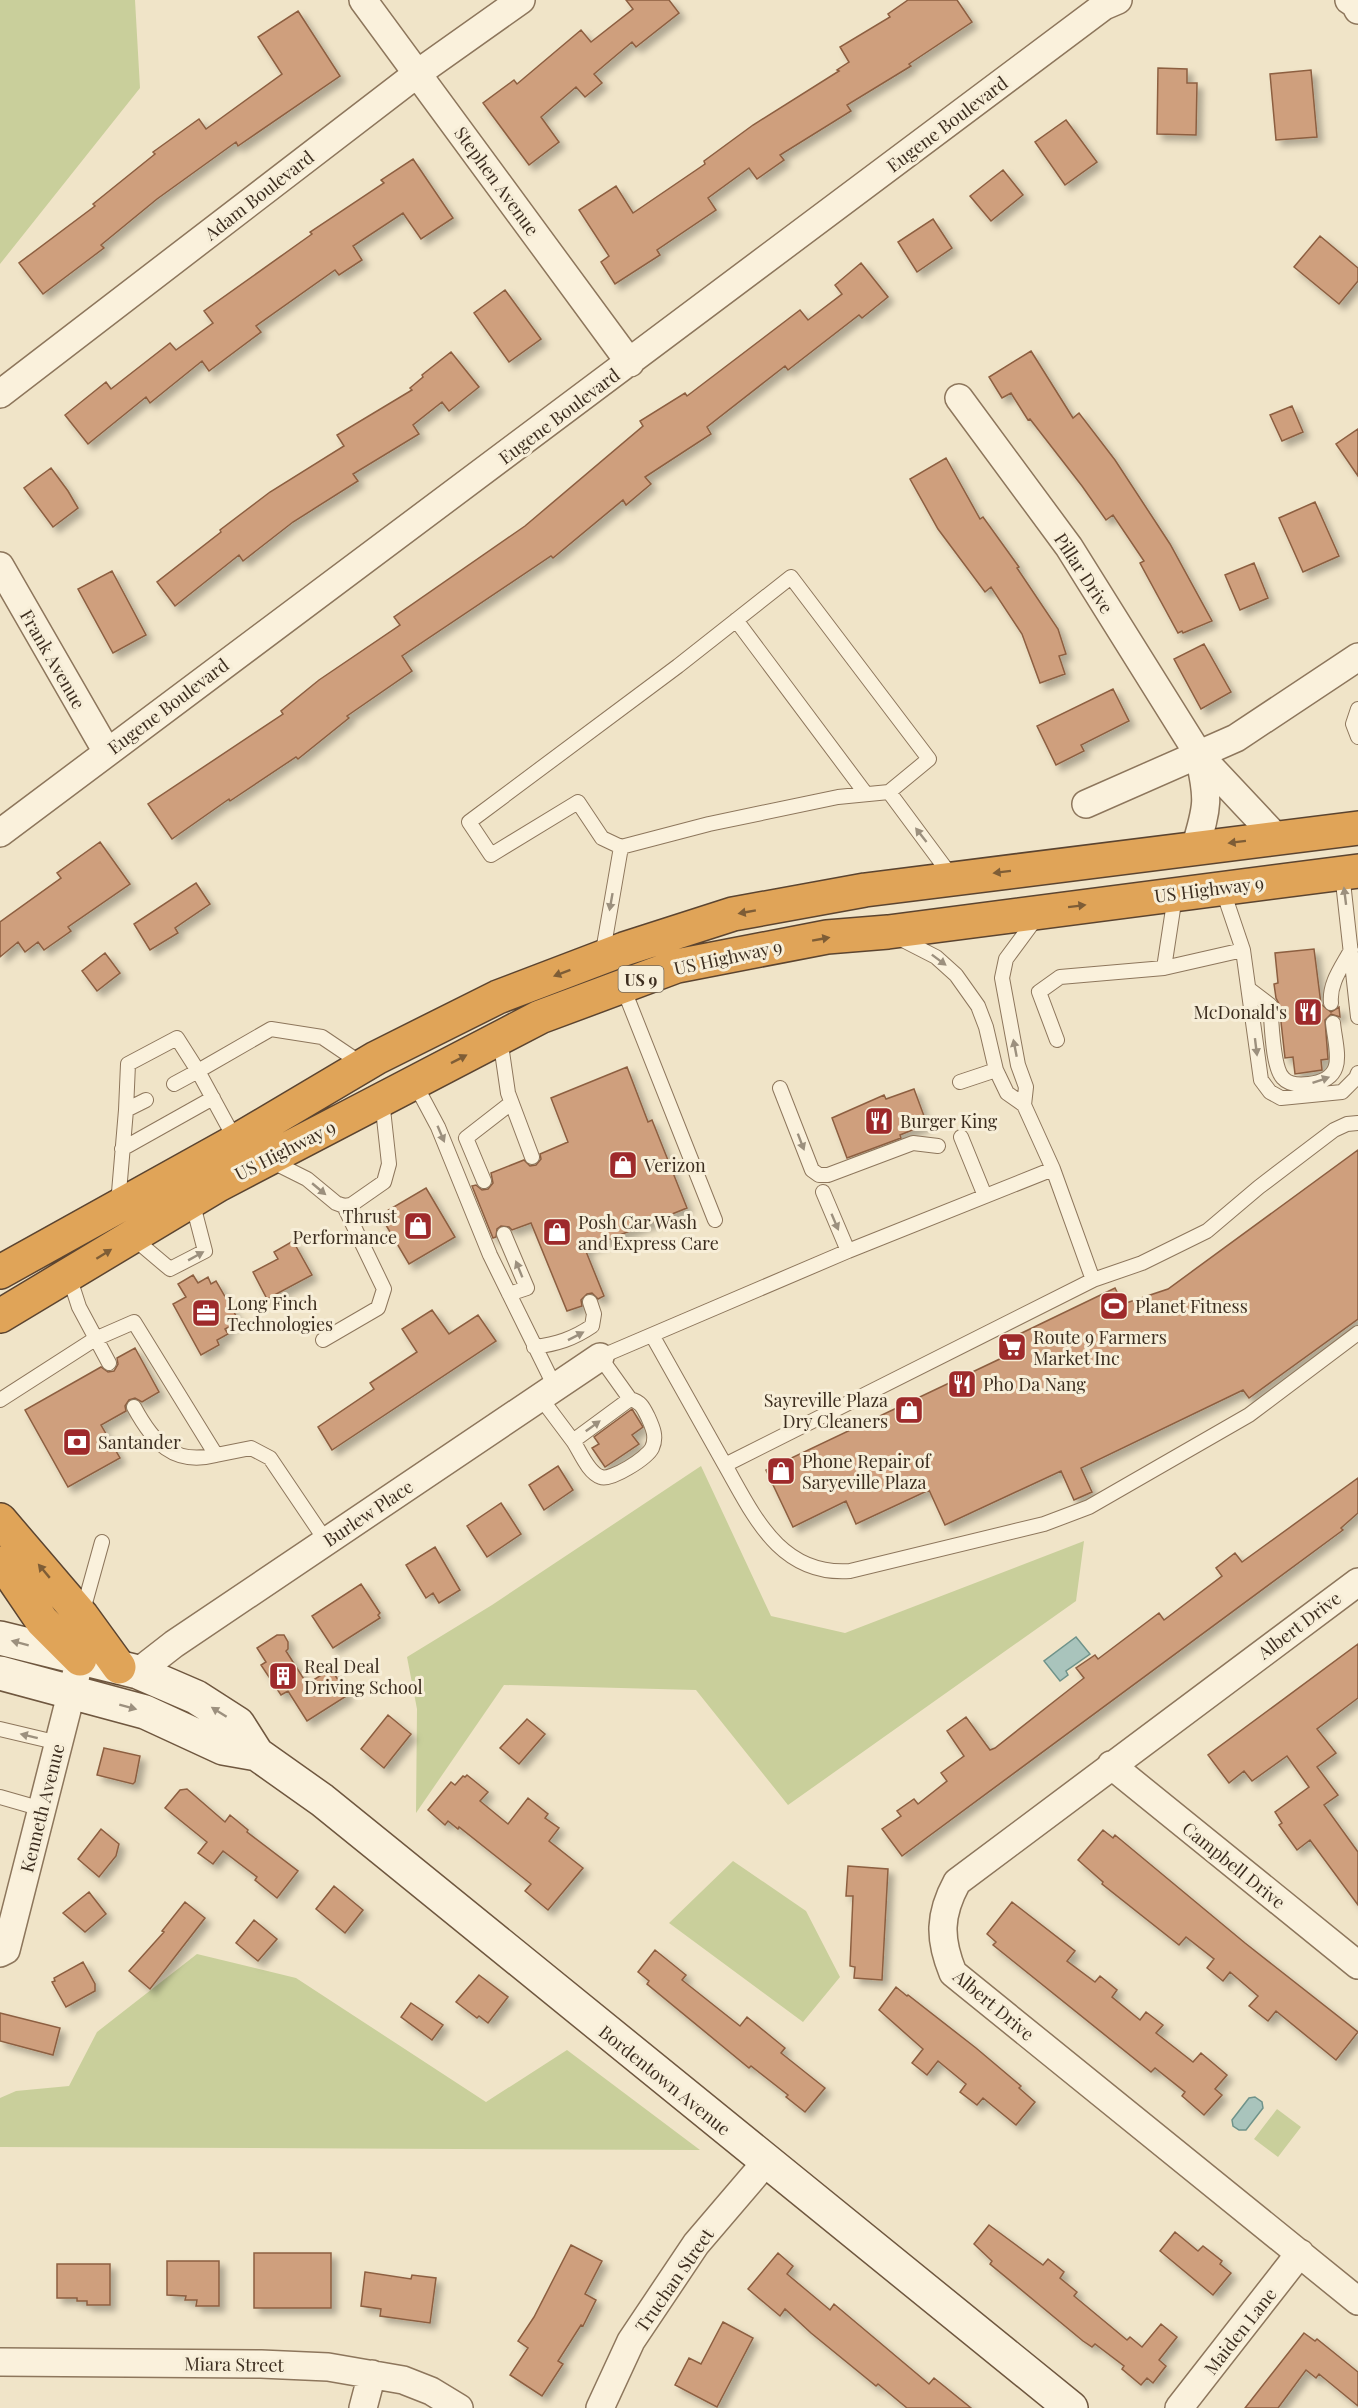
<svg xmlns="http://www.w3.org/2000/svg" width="1358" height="2408" font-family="'Playfair Display',serif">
<defs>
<filter id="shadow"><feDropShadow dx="5.5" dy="5.5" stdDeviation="3" flood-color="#0004"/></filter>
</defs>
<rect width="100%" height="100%" fill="#f0e4c8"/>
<!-- green -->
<path fill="#c9cf9b" d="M0 0H135L140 88 0 264Z
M701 1466 771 1616 845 1633 1084 1541 1076 1601 788 1805 696 1690 504 1685 416 1813 417 1709 407 1657 492 1605Z
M733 1861 806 1911 840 1977 803 2022 669 1923Z
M197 1954 296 1978 486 2102 567 2050 700 2150 0 2147V2098L16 2091 69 2086 97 2032Z
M1277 2109 1301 2127 1278 2157 1254 2139Z"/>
<!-- water -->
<path fill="#a9c4bc" stroke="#6f938a" stroke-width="1.5" d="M1076 1637 1090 1654 1066 1671 1068 1675 1060 1681 1044 1661Z
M1255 2097 1262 2102 1263 2108 1246 2130H1239L1233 2126 1232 2120 1249 2098Z"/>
<!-- building -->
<path fill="#cf9f7d" stroke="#8d5f41" stroke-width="1.5" filter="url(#shadow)" d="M626 0H669L679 13 636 47 632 42 594 74 602 83 585 97 576 87 541 117 559 142 529 165 483 103 514 80 517 84 581 30 591 42 633 9Z
M908 0H957L972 22 909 64 911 66 847 105 851 111 780 155 784 160 757 179 749 168 708 198 716 210 657 250 660 255 615 284 601 262 609 256 579 210 616 186 633 213 705 164 704 161 753 125 839 71 837 70 849 62 840 47 890 17 888 14Z
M298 11 340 76 238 146 236 142 157 199 101 245 104 248 43 294 19 263 95 206 93 204 155 154 153 152 199 119 206 129 282 74 258 37Z
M1158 68 1187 69V83H1197L1196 135 1157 134Z
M1311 70 1317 137 1276 140 1270 74Z
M1066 120 1097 162 1065 185 1035 142Z
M413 159 453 218 421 239 403 213 353 246 362 260 339 275 335 270 256 326 261 332 209 371 202 361 150 403 146 397 88 444 65 415 106 382 111 389 170 343 176 350 213 323 204 311 312 234 310 232 384 183 381 180Z
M1003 170 1023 195 991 221 970 196Z
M933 219 952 248 917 272 898 242Z
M1320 236 1358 268V281L1339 304 1294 267Z
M861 263 888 297 862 318 859 315 788 370 785 366 707 427 711 434 645 477 651 484 626 505 623 500 553 558 551 556 402 656 412 671 347 716 349 718 298 759 296 757 230 801 229 799 172 839 148 804 283 714 281 711 319 680 400 625 394 617 525 526 643 426 640 421 685 393 687 396 800 310 808 320 842 294 835 285Z
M505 290 541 339 509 362 474 313Z
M1031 351 1073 418 1079 413 1115 460 1170 544 1212 621 1183 633 1182 631 1178 633 1140 563 1144 561 1113 515 1106 520 1082 486 1030 419 1028 420 1011 393 1002 398 989 377Z
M451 352 479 387 449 411 442 402 413 425 419 434 353 474 358 481 293 522 243 561 239 555 175 606 157 582 221 532 220 530 270 492 344 446 337 435 412 390 410 388 423 377 422 375Z
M1292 406 1303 432 1282 441 1270 415Z
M1358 429V476L1336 444Z
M946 458 980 519 983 517 1019 567 1017 568 1058 629 1066 654 1059 656 1065 674 1040 683 1022 634 991 587 985 592 938 529 910 479Z
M51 468 68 491 78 508 53 527 24 488Z
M1315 502 1339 556 1303 572 1279 518Z
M1254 563 1268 598 1240 610 1225 575Z
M112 571 146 635 113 653 78 589Z
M1204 644 1231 692 1201 709 1174 659Z
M1113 689 1129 721 1081 745 1084 751 1056 765 1037 726Z
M100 842 130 884 68 927 71 931 44 950 38 942 25 952 18 942 0 957V922L61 878 57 873Z
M196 883 210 904 175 928 178 933 150 950 134 924Z
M1314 949 1321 1004 1331 1012 1339 1007 1340 1017 1331 1014 1325 1020 1328 1059 1321 1060 1322 1070 1295 1074 1293 1057 1285 1058 1279 1004 1276 998 1274 984 1278 983 1275 953Z
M105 953 120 973 97 991 82 971Z
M627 1067 648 1122 652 1120 687 1208 585 1249 604 1296 598 1299 592 1293 587 1294 581 1300 582 1306 567 1311 531 1223 512 1230 509 1227 501 1226 497 1229 496 1237 493 1238 472 1186 476 1185 482 1190 488 1189 493 1183 491 1173 524 1160 530 1166 536 1165 541 1159 540 1154 568 1142 551 1098Z
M914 1089 927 1124 900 1135 901 1138 847 1158 832 1118 884 1095 886 1099Z
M1358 1150V1319L1249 1398 1243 1390 1081 1468 1092 1492 1074 1500 1061 1471 945 1525 929 1490 856 1524 846 1501 793 1527 766 1470 1006 1356 1001 1343 1115 1288 1123 1304 1168 1289Z
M426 1188 455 1237 409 1264 380 1215Z
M293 1241 312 1275 267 1299 253 1272 278 1259 274 1252Z
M193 1275 198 1283 208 1277 211 1284 216 1281 239 1321 225 1329 228 1334 217 1340 219 1345 201 1355 173 1304 186 1297 178 1284Z
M432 1310 449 1334 478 1315 496 1341 332 1450 318 1427 374 1389 370 1383 417 1352 402 1329Z
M135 1348 159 1392 142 1402 135 1398 129 1400 125 1406 126 1411 101 1425 120 1458 68 1487 25 1410 101 1367 108 1372 114 1371 118 1364 117 1358Z
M632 1409 643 1427 632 1435 639 1444 605 1467 592 1448 599 1444 594 1437Z
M558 1466 573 1490 544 1510 529 1485Z
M1358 1478V1513L1341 1528 1343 1530 902 1856 882 1829 901 1816 897 1811 914 1799 918 1804 947 1781 941 1773 964 1756 947 1731 966 1717 990 1750 995 1748 1084 1678 1076 1668 1095 1655 1098 1659 1159 1613 1164 1620 1222 1576 1216 1568 1235 1553 1242 1562Z
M501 1503 521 1534 487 1557 467 1526Z
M435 1547 460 1590 439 1603 433 1593 426 1598 406 1565Z
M361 1584 380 1613 378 1615 380 1618 333 1648 312 1616Z
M277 1635H284L288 1642V1649L286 1651 307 1684 331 1669 348 1695 307 1721 288 1691 281 1695 261 1665 266 1662 257 1648Z
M1358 1644V1698L1317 1729 1336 1753 1317 1767 1338 1795 1324 1805 1358 1852V1905L1310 1840 1297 1850 1279 1825 1282 1823 1275 1812 1309 1787 1287 1756 1252 1781 1244 1771 1229 1783 1208 1755Z
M388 1715 411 1734 384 1768 361 1749Z
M527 1719 545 1734 519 1764 500 1748Z
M104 1748 140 1756 135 1782 133 1784 97 1775Z
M467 1775 488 1792 480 1801 508 1824 528 1798 548 1814 545 1818 559 1828 549 1841 583 1868 548 1910 525 1891 531 1884 459 1827 458 1829 448 1821 445 1825 428 1810 451 1782 455 1785 463 1776 465 1777Z
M187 1789 225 1822 230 1815 248 1830 247 1832 298 1871 277 1898 255 1880 257 1877 223 1851 213 1864 198 1853 207 1842 165 1808 180 1790Z
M101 1829 119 1844 116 1856 99 1877 78 1859Z
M1103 1830 1113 1838 1115 1835 1245 1943 1358 2032 1336 2060 1276 2011 1268 2021 1249 2006 1258 1996 1230 1972 1223 1981 1207 1968 1214 1959 1186 1937 1179 1945 1102 1884 1103 1882 1078 1860Z
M848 1866 888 1869 882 1980 854 1978 855 1967 850 1966 853 1896H846Z
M334 1886 363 1910 345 1933 316 1909Z
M89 1892 106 1914 85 1932 63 1913Z
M185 1902 205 1918 150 1989 129 1971 164 1932 162 1931Z
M1012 1902 1075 1951 1067 1961 1095 1982 1100 1976 1117 1990 1112 1997 1140 2020 1146 2012 1163 2025 1156 2033 1193 2062 1201 2053 1227 2075 1215 2089 1222 2095 1204 2115 1182 2096 1185 2092 1155 2068 1151 2072 993 1945 996 1942 987 1934Z
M254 1920 277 1939 258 1961 236 1943Z
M655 1950 686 1975 682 1980 740 2026 747 2017 785 2048 781 2053 825 2088 805 2112 786 2097 788 2095 751 2066 749 2068 647 1984 649 1981 638 1972Z
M83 1962 95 1984V1991L66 2007 52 1982 55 1981 54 1978Z
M479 1975 508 1997 488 2023 479 2016 477 2018 456 2002Z
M896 1987 907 1996 908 1995 976 2048 1021 2086 1019 2088 1035 2102 1016 2125 983 2098 977 2105 960 2092 966 2084 938 2061 927 2075 912 2063 923 2049 879 2010Z
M411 2003 443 2025 432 2040 401 2017Z
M0 2013 60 2028 53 2055 0 2041Z
M989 2225 1043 2265 1048 2259 1064 2272 1060 2278 1077 2292 1074 2296 1127 2340 1130 2337 1142 2347 1161 2324 1177 2337 1159 2360 1166 2366 1153 2383 1147 2378 1141 2385 1122 2369 1124 2366 1095 2344 1092 2347 1083 2341 990 2264 992 2261 974 2244Z
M1175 2232 1198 2251 1203 2246 1222 2261 1220 2264 1231 2273 1213 2295 1160 2251Z
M571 2245 602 2261 585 2294 596 2300 583 2326 581 2325 558 2361 563 2364 542 2396 510 2375 528 2348 518 2341 534 2317Z
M254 2253H331V2308H254Z
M778 2253 793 2266 787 2274 830 2310 834 2304 929 2384 934 2378 971 2408H907L878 2384 876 2386 811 2333 785 2309 780 2316 748 2289Z
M167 2261H219V2306H196L197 2300H185L186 2296 167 2295Z
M57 2264H110V2305H87V2301H77V2298H57Z
M365 2272 411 2279 412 2275 436 2278 430 2323 380 2316 381 2309 361 2306Z
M723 2322 753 2338 717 2407 675 2385 689 2358 701 2364Z
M1304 2333 1315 2341 1317 2339 1358 2372V2406L1319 2374 1316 2378 1306 2370 1278 2408H1245Z"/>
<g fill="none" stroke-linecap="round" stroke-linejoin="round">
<!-- lane casing -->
<g stroke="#8d765c" stroke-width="16">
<path id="lane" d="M791 577 929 759 889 792 838 797 709 824 621 847 602 838 578 802 491 855 469 822 678 666Z
M736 620 866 794
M1358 709 1353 724 1358 737
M889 792 952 877
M1342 873 1358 1017
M1222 888 1243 950 1261 1080 1270 1092 1281 1098 1342 1092 1356 1078 1358 1073
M602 957 621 847
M1164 968 1175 896
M622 985 715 1220
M1249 989 1270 1005C1272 1021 1272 1067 1283 1078 1289 1085 1301 1085 1309 1084 1348 1079 1336 1051 1333 1023
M1331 1003C1329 983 1342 967 1351 950
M500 1038 508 1093 532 1157
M1057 1040 1039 992 1060 977 1164 968 1243 950
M414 1082 438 1127 490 1255 555 1387
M960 1082 996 1070
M780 1088 812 1170 819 1175H828L913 1143 938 1146
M1024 1105 1026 1087 1018 1065 1002 978 1006 959 1037 917
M126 1110 128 1064 177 1038 198 1071 174 1084
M961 1137 985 1196
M236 1141 198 1071 271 1029 322 1037 362 1064
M122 1149 213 1098
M271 1161 307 1179 336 1203 344 1206 351 1205 384 1182 389 1164 382 1100
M484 1181 466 1138 511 1103
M823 1192 848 1251
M118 1204 126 1110 146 1100
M504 1234 527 1288 509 1294
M132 1237 170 1269 205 1251 192 1201
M69 1276 79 1307 109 1363
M1093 1280 1142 1263 1207 1231 1259 1187 1334 1130 1347 1124 1358 1123
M652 1335 725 1465 1093 1280 1053 1169 1024 1105 1007 1093 996 1070 986 1027 978 1006 956 975 936 957 897 937
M323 1340 378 1308 384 1289 344 1206
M534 1347C557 1344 573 1339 592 1326L594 1314 590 1302
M540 1397 573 1441 630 1399 600 1357 848 1251 1053 1169
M0 1400 95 1339 134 1322 216 1455 251 1448 270 1458 326 1541
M134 1407C153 1442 173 1466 216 1455
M573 1441C580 1451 588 1473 601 1477 611 1481 647 1458 652 1448 657 1437 653 1428 648 1417 643 1407 641 1402 630 1399
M725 1465C754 1516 780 1576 850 1571L1044 1524 1089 1507 1249 1415 1358 1333
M82 1614 102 1542
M0 1729 59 1743
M0 1797 42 1809"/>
</g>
<!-- street casing -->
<g stroke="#8d765c" stroke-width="30">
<path id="street" d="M363 0 630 363
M1349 0 1355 4 1358 10
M0 394 418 73 521 0
M959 398 1069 547 1199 755 1276 837
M0 566 107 752
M1086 804 1236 738 1358 657
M0 833 1104 6 1118 0
M1195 848C1208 806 1209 799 1199 756
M1358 1582 957 1882C939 1915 939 1939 953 1973L1358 2301
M138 1672 174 1644 600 1357
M1111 1765 1358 1965
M0 1953 6 1950 80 1659
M0 2362 261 2364 328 2367 403 2380 431 2391 459 2408
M363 2408 372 2374
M600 2408 631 2341 696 2244 766 2162
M1179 2408 1300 2253"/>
</g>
<!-- secondary casing -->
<g stroke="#6f573f" stroke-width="36">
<path id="secondary" d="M0 1638 138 1672 196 1697 238 1724 257 1754 322 1800 385 1851 1071 2408
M0 1673 145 1712 223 1748 257 1754"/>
</g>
<!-- highway casing -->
<g stroke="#5b4430" stroke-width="36">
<path id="highway" d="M0 1272 236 1141 376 1058 498 997 624 949 733 914 865 890 1358 828
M0 1316 218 1185 540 1017 677 966 827 937 888 932 1358 871
M0 1520 82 1616 119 1667
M0 1563 8 1571 42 1621 80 1659"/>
</g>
<!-- lane -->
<use href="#lane" stroke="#faf1dc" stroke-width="14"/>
<!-- street -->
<use href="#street" stroke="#faf1dc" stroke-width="27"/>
<!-- secondary -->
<use href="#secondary" stroke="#faf1dc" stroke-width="33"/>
<!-- highway -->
<use href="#highway" stroke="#e0a458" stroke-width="33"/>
</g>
<!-- one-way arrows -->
<defs><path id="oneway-solid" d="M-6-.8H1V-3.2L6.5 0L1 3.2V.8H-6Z" transform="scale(1.5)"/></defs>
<g fill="#9c907e">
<use href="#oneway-solid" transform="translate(921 835) rotate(-128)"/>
<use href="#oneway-solid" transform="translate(1345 896) rotate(-97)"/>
<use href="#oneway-solid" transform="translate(611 902) rotate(100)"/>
<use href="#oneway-solid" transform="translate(939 960) rotate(37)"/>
<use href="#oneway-solid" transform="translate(1256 1047) rotate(83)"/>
<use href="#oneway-solid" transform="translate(1015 1048) rotate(-101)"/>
<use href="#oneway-solid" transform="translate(1321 1080) rotate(-19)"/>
<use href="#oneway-solid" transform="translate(441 1134) rotate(67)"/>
<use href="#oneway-solid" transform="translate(801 1142) rotate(69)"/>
<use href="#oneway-solid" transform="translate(319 1189) rotate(40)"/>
<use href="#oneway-solid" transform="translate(835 1222) rotate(67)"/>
<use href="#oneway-solid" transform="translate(196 1256) rotate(-29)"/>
<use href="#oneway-solid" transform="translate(519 1269) rotate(-112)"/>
<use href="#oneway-solid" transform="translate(576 1336) rotate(-27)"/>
<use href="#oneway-solid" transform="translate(593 1426) rotate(-36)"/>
<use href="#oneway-solid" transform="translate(20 1643) rotate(-165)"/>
<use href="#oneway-solid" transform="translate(128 1707) rotate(15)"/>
<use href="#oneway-solid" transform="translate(219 1712) rotate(-148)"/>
<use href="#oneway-solid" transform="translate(29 1736) rotate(-166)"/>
</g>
<g fill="#7e5d36">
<use href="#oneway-solid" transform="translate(1237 842) rotate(173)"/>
<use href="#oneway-solid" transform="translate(1002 872) rotate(173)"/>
<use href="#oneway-solid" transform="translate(1077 906) rotate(-7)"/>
<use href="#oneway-solid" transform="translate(747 912) rotate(170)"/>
<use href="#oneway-solid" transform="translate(821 939) rotate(-10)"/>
<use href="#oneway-solid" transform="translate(562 973) rotate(159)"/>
<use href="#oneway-solid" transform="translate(459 1059) rotate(-27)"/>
<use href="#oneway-solid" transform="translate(104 1254) rotate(-32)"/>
<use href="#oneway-solid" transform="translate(44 1571) rotate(-130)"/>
</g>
<!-- icons -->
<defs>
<g id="restaurant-square" transform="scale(1.5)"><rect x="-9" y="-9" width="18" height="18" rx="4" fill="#9e2a2b" stroke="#f7eed8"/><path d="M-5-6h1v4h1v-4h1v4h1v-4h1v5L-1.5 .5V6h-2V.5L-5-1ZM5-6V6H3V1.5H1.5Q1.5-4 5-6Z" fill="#fff"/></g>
<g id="shop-square" transform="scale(1.5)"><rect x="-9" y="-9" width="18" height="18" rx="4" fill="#9e2a2b" stroke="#f7eed8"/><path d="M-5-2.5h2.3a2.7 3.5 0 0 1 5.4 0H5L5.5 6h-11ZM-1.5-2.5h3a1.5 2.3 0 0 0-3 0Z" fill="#fff"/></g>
<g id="stadium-square" transform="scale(1.5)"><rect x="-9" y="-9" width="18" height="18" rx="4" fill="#9e2a2b" stroke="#f7eed8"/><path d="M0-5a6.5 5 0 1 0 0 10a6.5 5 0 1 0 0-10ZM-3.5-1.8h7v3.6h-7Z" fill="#fff"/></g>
<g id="office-square" transform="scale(1.5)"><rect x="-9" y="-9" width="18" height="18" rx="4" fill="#9e2a2b" stroke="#f7eed8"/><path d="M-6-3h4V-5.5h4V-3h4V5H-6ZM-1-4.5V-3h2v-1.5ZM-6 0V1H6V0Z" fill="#fff"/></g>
<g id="supermarket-square" transform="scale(1.5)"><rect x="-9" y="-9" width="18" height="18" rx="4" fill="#9e2a2b" stroke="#f7eed8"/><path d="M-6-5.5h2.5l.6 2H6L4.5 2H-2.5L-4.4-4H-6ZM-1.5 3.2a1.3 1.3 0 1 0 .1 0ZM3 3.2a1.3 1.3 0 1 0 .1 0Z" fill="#fff"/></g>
<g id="bank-square" transform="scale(1.5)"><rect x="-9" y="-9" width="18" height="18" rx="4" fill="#9e2a2b" stroke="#f7eed8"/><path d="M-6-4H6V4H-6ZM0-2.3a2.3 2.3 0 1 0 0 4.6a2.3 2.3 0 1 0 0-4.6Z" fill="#fff"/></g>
<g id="building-square" transform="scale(1.5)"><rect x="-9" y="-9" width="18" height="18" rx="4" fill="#9e2a2b" stroke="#f7eed8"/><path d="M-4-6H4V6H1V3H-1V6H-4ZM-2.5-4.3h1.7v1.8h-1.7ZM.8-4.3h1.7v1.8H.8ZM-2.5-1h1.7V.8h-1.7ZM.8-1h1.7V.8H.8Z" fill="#fff"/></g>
</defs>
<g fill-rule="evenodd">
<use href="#restaurant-square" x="1308" y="1012"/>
<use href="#restaurant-square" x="879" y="1121"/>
<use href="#shop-square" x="623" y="1165"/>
<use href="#shop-square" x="418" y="1226"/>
<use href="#shop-square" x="557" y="1232"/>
<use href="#stadium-square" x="1114" y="1306"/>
<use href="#office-square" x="206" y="1313"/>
<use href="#supermarket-square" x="1012" y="1347"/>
<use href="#restaurant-square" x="962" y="1384"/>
<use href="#shop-square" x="909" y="1410"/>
<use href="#bank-square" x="77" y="1442"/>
<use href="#shop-square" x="781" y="1471"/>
<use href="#building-square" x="283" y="1676"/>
</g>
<g text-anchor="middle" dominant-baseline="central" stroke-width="6" stroke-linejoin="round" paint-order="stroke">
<!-- shield labels -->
<rect fill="#f7eed8" stroke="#756857" stroke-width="1.5" x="618.5" y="966" width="45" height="26" rx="4.5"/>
<g font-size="16" font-weight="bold" fill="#3d2e20">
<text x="641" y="979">US 9</text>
</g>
<!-- street labels -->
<g font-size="18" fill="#3d2e20" stroke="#f7eed8">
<text transform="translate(947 124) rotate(-37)">Eugene Boulevard</text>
<text transform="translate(497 181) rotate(54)">Stephen Avenue</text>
<text transform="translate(259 195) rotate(-38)">Adam Boulevard</text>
<text transform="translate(559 416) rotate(-37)">Eugene Boulevard</text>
<text transform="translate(1084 573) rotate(57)">Pillar Drive</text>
<text transform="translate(53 659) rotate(60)">Frank Avenue</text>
<text transform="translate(168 706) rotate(-37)">Eugene Boulevard</text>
<text transform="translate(1209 889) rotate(-7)">US Highway 9</text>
<text transform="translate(728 957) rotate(-12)">US Highway 9</text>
<text transform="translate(285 1150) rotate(-27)">US Highway 9</text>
<text transform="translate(368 1513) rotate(-34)">Burlew Place</text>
<text transform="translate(1299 1625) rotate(-37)">Albert Drive</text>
<text transform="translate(42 1808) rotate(-76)">Kenneth Avenue</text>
<text transform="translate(1234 1865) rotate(39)">Campbell Drive</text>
<text transform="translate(994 2005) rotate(40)">Albert Drive</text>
<text transform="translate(665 2080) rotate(39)">Bordentown Avenue</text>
<text transform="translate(674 2280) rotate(-55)">Truchan Street</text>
<text transform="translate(1240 2331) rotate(-52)">Maiden Lane</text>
<text transform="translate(234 2364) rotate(1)">Miara Street</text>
</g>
<!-- poi labels -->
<g font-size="18" fill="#3d2e20" stroke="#f7eed8" text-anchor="start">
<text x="1287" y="1012" text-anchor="end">McDonald's</text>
<text x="900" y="1121">Burger King</text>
<text x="644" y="1165">Verizon</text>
<text x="397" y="1216" text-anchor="end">Thrust<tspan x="397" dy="21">Performance</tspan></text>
<text x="578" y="1222">Posh Car Wash<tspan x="578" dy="21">and Express Care</tspan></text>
<text x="227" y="1303">Long Finch<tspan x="227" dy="21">Technologies</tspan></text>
<text x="1135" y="1306">Planet Fitness</text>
<text x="1033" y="1337">Route 9 Farmers<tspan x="1033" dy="21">Market Inc</tspan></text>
<text x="983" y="1384">Pho Da Nang</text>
<text x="888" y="1400" text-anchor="end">Sayreville Plaza<tspan x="888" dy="21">Dry Cleaners</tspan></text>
<text x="98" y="1442">Santander</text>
<text x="802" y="1461">Phone Repair of<tspan x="802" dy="21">Saryeville Plaza</tspan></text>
<text x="304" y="1666">Real Deal<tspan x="304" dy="21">Driving School</tspan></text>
</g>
</g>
</svg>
